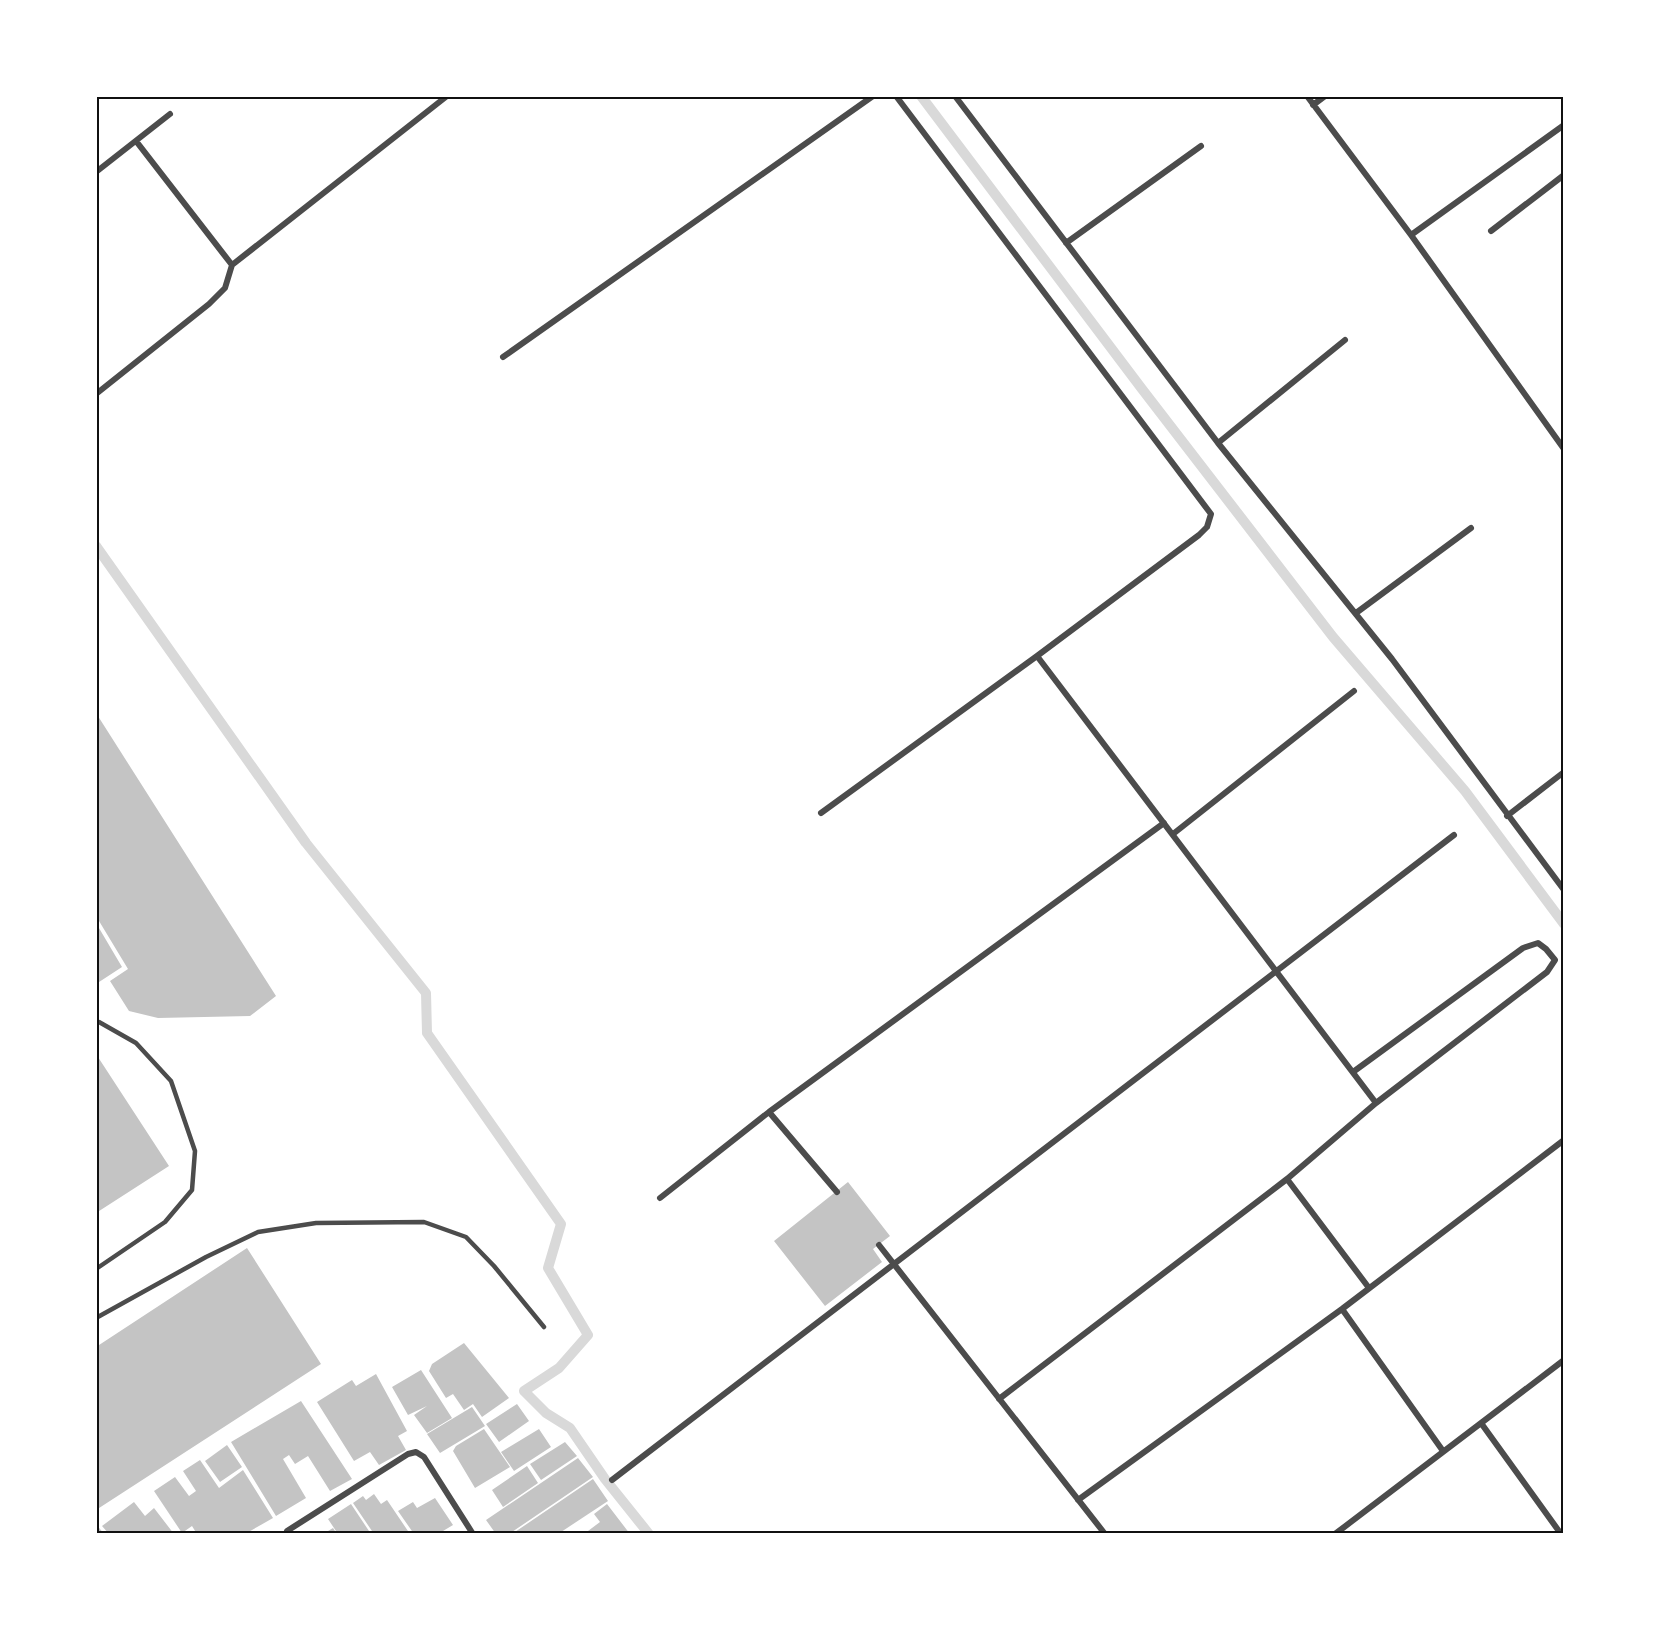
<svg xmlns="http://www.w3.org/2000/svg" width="1660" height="1630" font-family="Poppins,sans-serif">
<rect width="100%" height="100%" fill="#fff"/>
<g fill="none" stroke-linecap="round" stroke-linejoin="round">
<!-- stream -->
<path stroke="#d9d9d9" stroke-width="10" d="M921 96 1142 389 1333 637 1465 791 1564 924
M96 546 306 843 426 993 427 1033 561 1224 548 1268 588 1335 559 1368 524 1391 546 1413 570 1428 605 1479 649 1534"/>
</g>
<!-- building -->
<path fill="#c4c4c4" d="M96 713 276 996 250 1016 158 1018 129 1011 110 981 128 969 96 916Z
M96 923 122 967 96 984Z
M96 1054 169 1166 96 1213Z
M848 1182 890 1236 873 1249 882 1262 825 1306 774 1241Z
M247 1248 321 1364 96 1510V1347Z
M464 1343 509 1398 482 1417 473 1404 464 1410 453 1394 446 1398 429 1371 432 1364Z
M421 1370 452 1418 427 1433 414 1415 427 1406 408 1415 392 1387Z
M376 1374 407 1431 398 1436 406 1450 379 1465 370 1452 354 1461 317 1402 352 1380 356 1386Z
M301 1401 352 1479 330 1491 308 1456 295 1464 289 1455 283 1459 306 1498 276 1516 231 1442Z
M517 1404 529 1421 499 1442 486 1424Z
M472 1407 485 1426 440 1453 427 1434Z
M484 1429 510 1467 475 1488 453 1451 456 1446Z
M539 1429 551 1447 514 1471 501 1452Z
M565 1442 577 1456 541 1480 530 1464Z
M227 1445 242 1467 220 1482 205 1461Z
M578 1458 593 1477 509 1534H496L486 1520Z
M200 1460 219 1488 243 1470 273 1518 245 1534H197L192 1526 182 1533 154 1491 175 1477 189 1496 196 1491 183 1471Z
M527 1466 538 1483 503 1507 492 1490Z
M593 1479 608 1501 558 1534H512Z
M374 1494 381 1504 387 1500 410 1534H374L353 1503 363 1496 366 1500Z
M435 1498 453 1525 438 1534H414L398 1511 413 1502 417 1508Z
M134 1502 145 1516 154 1508 174 1534H109L102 1526Z
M351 1504 371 1534H338L328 1519Z
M607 1504 630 1534H584L600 1522 594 1514Z
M96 1524 104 1534H96Z
M333 1528 337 1534H323Z"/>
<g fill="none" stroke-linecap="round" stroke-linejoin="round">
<!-- service -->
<path stroke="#4c4c4c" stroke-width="4.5" d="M96 1269 165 1222 192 1190 195 1151 171 1081 136 1043 99 1022
M96 1318 206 1257 258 1232 316 1223 424 1222 466 1237 494 1266 544 1327"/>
<!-- minor -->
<path stroke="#4c4c4c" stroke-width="6" d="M955 96 1218 443 1392 659 1564 890
M1307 96 1411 235 1564 449
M1313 105 1325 96
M136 141 232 265
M96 172 170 114
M1491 231 1564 175
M1411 235 1564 125
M1066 243 1201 146
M503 357 873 96
M96 394 209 304 225 288 232 265 447 96
M1218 443 1345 340
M1356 613 1471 528
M1037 656 1376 1103
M821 813 1037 656 1199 535 1207 527 1211 514 896 96
M1507 816 1564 772
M1173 834 1354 691
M769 1112 837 1192
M1287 1179 1369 1288
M660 1198 769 1112 1164 823
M879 1245 1105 1534
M1342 1309 1443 1451
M999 1399 1287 1179 1376 1103 1547 972 1555 960 1546 949 1538 943 1523 948 1353 1072
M1481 1423 1561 1534
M612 1480 1454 835
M1078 1500 1342 1309 1564 1140
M286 1534 287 1531 408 1454 416 1452 424 1457 473 1534
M1335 1534 1564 1360"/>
</g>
<!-- border -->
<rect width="1660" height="1630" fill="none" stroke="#ffffff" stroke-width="195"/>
<rect x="98" y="98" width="1464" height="1434" fill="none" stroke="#111" stroke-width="2"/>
</svg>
